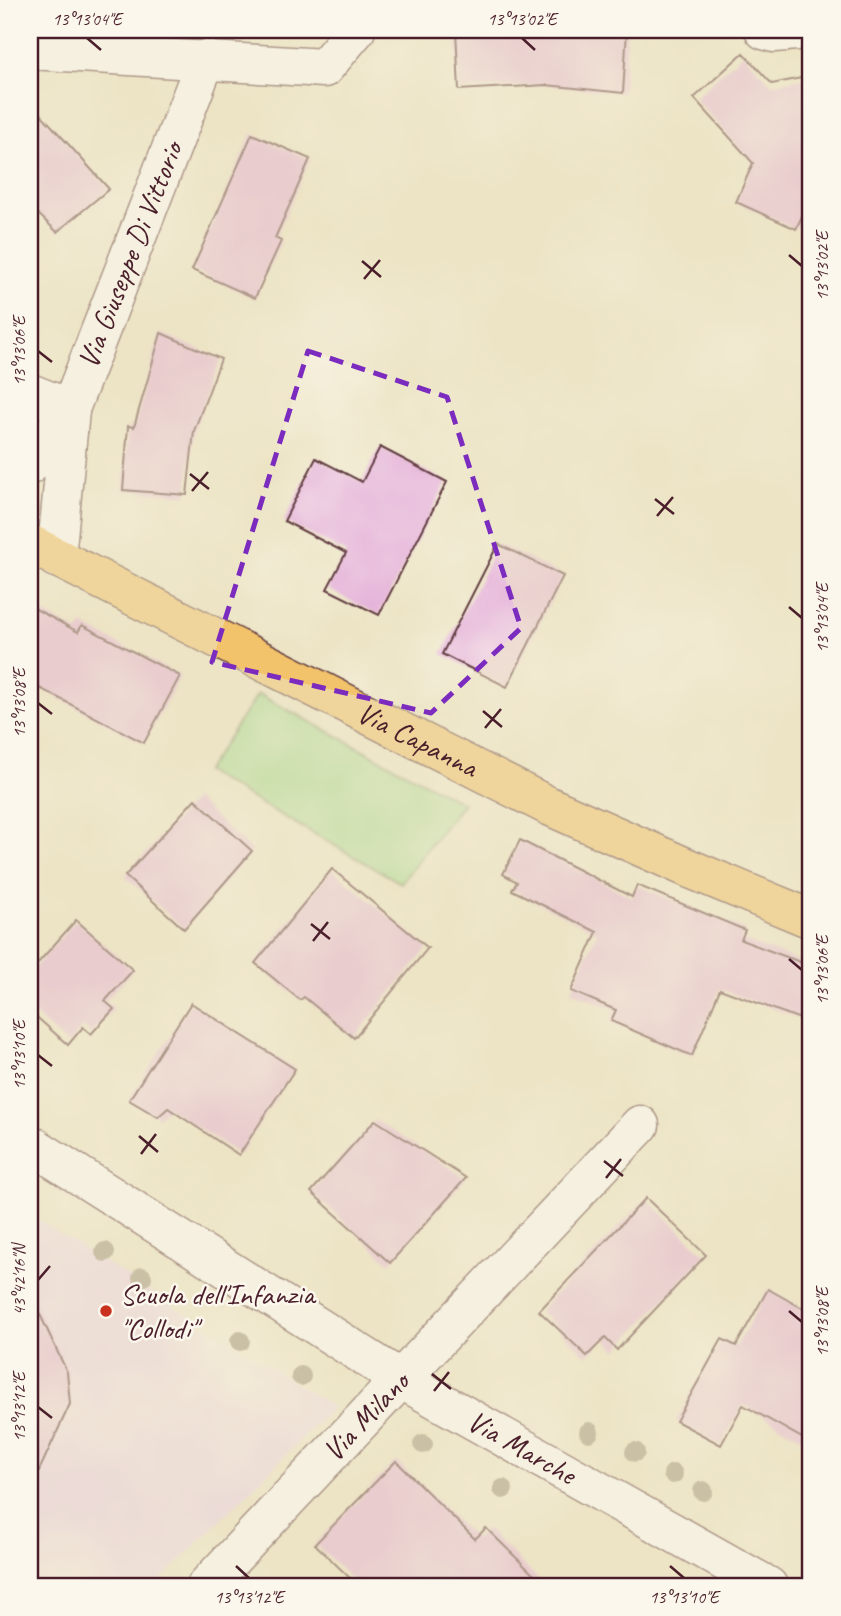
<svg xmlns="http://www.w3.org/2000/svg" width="841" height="1616" font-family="Caveat,sans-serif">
<rect width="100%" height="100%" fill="#fbf7ec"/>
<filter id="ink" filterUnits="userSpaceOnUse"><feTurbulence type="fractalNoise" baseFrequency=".0143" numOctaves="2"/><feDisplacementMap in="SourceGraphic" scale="14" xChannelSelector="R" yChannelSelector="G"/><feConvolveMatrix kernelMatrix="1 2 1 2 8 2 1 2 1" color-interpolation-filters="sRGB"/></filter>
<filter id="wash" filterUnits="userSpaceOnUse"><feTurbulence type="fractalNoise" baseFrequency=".00686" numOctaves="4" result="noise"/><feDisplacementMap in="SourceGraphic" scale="28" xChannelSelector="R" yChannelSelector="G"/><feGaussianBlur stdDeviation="1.57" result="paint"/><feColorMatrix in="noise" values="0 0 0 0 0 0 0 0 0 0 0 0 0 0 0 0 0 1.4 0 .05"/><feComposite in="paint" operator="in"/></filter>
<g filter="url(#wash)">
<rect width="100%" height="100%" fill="#ece4c4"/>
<!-- built -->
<path fill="#ebd1eb" d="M30 1215 333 1407 155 1586H30Z"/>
<!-- green -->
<path fill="#a0d98c" stroke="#757c5c" stroke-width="2" d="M258 694 463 803 401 883 205 772Z"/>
<g id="blocks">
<!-- building -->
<path fill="#e4b0d9" d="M456 30H627L623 93 546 85 459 90Z
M743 53 772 84 811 76V197L796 229 736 202 753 163 694 98Z
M30 102 109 189 57 232 30 206Z
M252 134 310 159 275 238 281 241 255 298 192 270Z
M161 333 221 359 194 431 187 495 123 490 128 426 134 427Z
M380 447 447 482 379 615 327 589 346 553 284 521 316 458 362 482Z
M498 544 563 576 507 687 442 654Z
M30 606 78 632 82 625 180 676 144 743 30 683Z
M195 799 252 851 184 929 125 876Z
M520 840 632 897 637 885 745 930 741 940 811 966V1023L720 989 692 1056 611 1021 616 1010 571 991 597 932 512 890 517 882 503 874Z
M332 869 428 948 354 1038 304 997 300 1000 255 963Z
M76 920 133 970 105 1001 114 1009 91 1034 83 1027 68 1045 30 1011V972Z
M191 1003 295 1069 239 1155 168 1108 158 1117 129 1100Z
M375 1120 466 1178 390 1263 311 1192Z
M646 1198 706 1255 617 1350 605 1338 587 1356 539 1311Z
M768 1289 811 1313V1443L743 1405 721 1445 676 1421 722 1339 736 1346Z
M30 1293 67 1372 70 1404 30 1490Z
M396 1461 475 1539 486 1528 545 1586H358L315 1544Z"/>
</g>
</g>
<g filter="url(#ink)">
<use href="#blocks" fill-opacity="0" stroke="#623d42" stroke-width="2"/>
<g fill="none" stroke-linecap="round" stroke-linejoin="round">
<!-- minor casing -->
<g stroke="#623d42" stroke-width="41">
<g id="minor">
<path d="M764 30 774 33 808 30"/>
<path d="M30 50 324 68 356 30"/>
<path d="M30 393 70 409"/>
<path id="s1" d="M30 465 70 409 206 59"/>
<path d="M56 558 70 411"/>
<path id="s2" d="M30 1144 402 1380 768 1586"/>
<path id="s3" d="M206 1586 640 1125"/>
</g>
</g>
<!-- major casing -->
<g stroke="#623d42" stroke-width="41">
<g id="major">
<path id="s4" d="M30 544 549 806 688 868 811 919"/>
</g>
</g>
<!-- minor -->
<use href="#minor" stroke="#fff" stroke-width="38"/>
<!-- major -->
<use href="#major" stroke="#f2c36a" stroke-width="38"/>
</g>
<!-- trees -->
<g fill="#a19680">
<circle cx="105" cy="1252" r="10"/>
<circle cx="142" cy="1277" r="10"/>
<circle cx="240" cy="1341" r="10"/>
<circle cx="301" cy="1376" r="10"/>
<circle cx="589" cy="1432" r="10"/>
<circle cx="423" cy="1444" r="10"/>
<circle cx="635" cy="1452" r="10"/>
<circle cx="673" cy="1474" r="10"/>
<circle cx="503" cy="1489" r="10"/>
<circle cx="703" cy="1491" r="10"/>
</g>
</g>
<!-- marked area -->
<path d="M0 0H841V1616H0ZM308 351 447 397 521 628 431 713 212 662Z" fill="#ece4c4" fill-opacity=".55" fill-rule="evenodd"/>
<path fill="none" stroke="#7b2cbf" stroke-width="5" stroke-dasharray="14 9" stroke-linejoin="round" d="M308 351 447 397 521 628 431 713 212 662Z"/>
<!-- ticks -->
<path fill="none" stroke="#4a1f2b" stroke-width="2.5" d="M87 38 101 50M522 38 535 50M789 255 802 266M362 261 381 277M364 279 380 260M38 351 52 362M190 474 209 489M192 491 208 472M655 499 674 514M657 516 673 497M789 607 802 618M38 703 52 714M483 711 502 727M485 728 501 709M311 924 330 939M313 941 328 922M789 959 802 970M38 1055 52 1066M139 1136 158 1152M141 1154 156 1134M604 1161 623 1176M606 1178 621 1159M38 1280 50 1266M789 1311 802 1322M432 1374 451 1389M434 1391 449 1372M38 1407 52 1418M236 1566 249 1578M670 1566 684 1578"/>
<!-- markers -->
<circle fill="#c8321e" stroke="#fbf7ec" stroke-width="2.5" cx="106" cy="1311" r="7"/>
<g text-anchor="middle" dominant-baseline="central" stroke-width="5" stroke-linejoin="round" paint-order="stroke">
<!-- street labels -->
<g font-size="30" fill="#4a1f2b" stroke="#fbf7ec">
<text stroke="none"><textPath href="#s1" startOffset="234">Via Giuseppe Di Vittorio</textPath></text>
<text stroke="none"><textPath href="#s4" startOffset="434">Via Capanna</textPath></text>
<text stroke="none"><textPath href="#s3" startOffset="233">Via Milano</textPath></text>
<text stroke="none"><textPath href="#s2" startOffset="578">Via Marche</textPath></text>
</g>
<!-- poi labels -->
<g font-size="30" fill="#4a1f2b" stroke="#fbf7ec" text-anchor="start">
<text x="120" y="1294">Scuola dell'Infanzia<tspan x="120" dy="34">"Collodi"</tspan></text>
</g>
</g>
<!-- margin -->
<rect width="841" height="1616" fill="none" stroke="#fbf7ec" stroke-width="77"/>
<rect x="38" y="38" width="764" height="1540" fill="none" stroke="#4a1f2b" stroke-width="2.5"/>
<g font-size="18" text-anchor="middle" fill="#4a1f2b">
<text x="87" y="25">13°13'04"E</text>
<text x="522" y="25">13°13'02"E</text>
<text transform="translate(822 266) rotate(-90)" y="6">13°13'02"E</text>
<text transform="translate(19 351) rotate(-90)" y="6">13°13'06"E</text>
<text transform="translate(822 618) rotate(-90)" y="6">13°13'04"E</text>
<text transform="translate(19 703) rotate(-90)" y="6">13°13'08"E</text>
<text transform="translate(822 970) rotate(-90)" y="6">13°13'06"E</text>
<text transform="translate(19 1055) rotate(-90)" y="6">13°13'10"E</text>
<text transform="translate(19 1280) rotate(-90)" y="6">43°42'16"N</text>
<text transform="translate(822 1322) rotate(-90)" y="6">13°13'08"E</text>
<text transform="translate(19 1407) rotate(-90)" y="6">13°13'12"E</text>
<text x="249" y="1603">13°13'12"E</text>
<text x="684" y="1603">13°13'10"E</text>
</g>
</svg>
